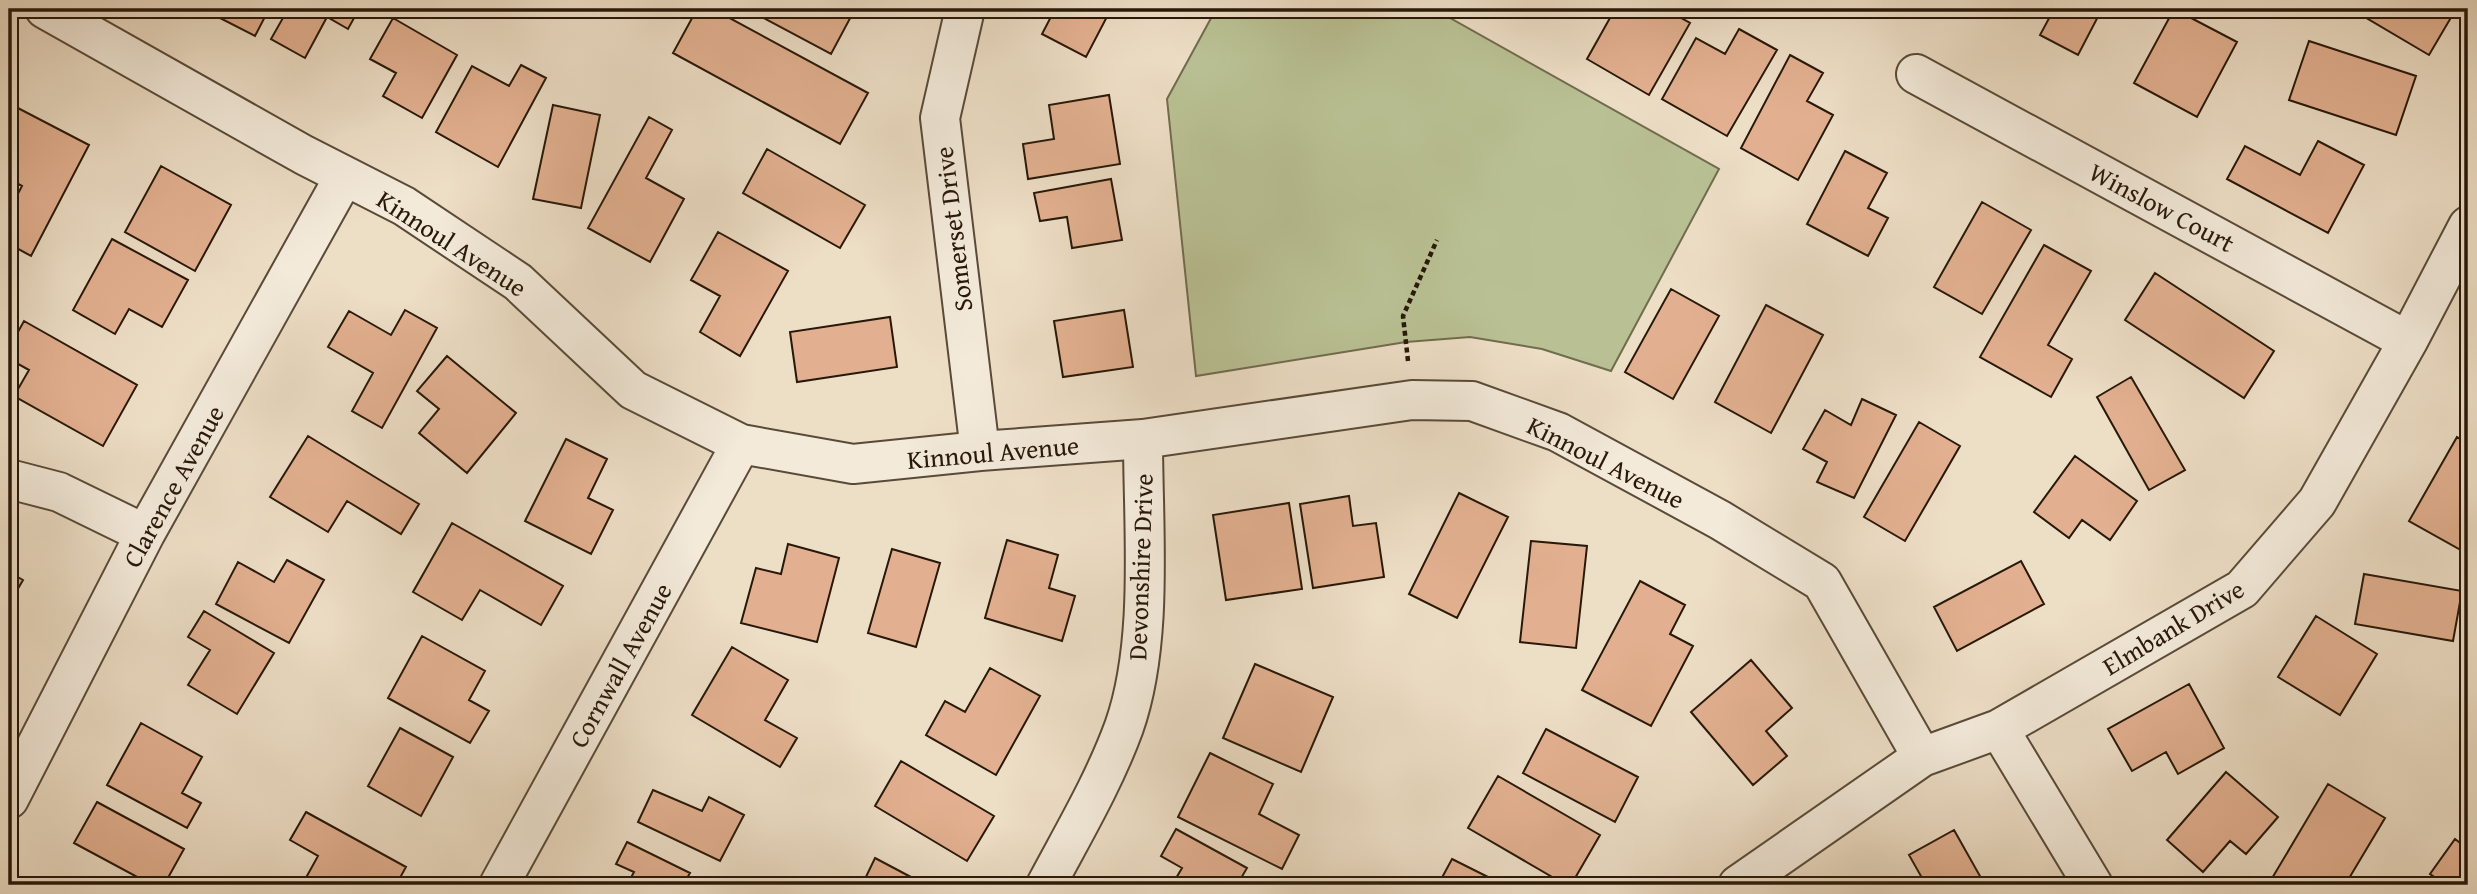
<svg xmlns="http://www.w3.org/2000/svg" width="2477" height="894" font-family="'Gentium Book Plus',serif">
<rect width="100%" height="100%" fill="#eddec6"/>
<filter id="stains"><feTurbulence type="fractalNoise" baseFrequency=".00286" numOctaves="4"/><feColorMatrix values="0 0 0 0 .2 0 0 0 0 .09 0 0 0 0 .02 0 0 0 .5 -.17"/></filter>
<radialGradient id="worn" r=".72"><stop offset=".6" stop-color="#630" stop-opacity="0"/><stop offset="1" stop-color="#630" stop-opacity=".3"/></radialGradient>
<!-- green -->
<path fill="#b9c194" stroke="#706c4e" stroke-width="2" d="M1216 9H1434L1719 169 1611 371 1542 349 1470 337 1406 342 1196 376 1167 99Z"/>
<!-- building -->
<path fill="#e2b090" stroke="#281809" stroke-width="2" d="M222 9H269L255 36 218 17Z
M288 9H359L348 29 327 17 305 58 271 39Z
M697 9H713L868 93 840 144 673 53Z
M761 9H855L831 54 758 15Z
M1055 9H1111L1086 57 1042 34Z
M1615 9H1665L1690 23 1649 95 1587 59Z
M2054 9H2102L2078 55 2040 35Z
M2174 9 2237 42 2197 117 2134 83Z
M2360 9H2456L2429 55 2358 13Z
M393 18 457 55 422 118 383 96 396 73 370 59Z
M1739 29 1777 50 1727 136 1662 99 1696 38 1725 54Z
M2309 41 2416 76 2396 135 2289 100Z
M1790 55 1823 73 1807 101 1833 115 1798 180 1741 148Z
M521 65 546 78 498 167 436 132 472 66 509 86Z
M1109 95 1120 164 1028 179 1023 144 1054 139 1049 105Z
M553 105 600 115 581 208 533 199Z
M14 106 89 145 31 256 9 244V211L22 186 9 179V115Z
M649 117 672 130 646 178 684 199 650 262 588 228Z
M2318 141 2364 165 2328 233 2227 179 2245 146 2300 175Z
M767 149 865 205 840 248 743 193Z
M1845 151 1887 173 1868 208 1888 218 1868 256 1807 224Z
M161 166 231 205 195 271 125 232Z
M1111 179 1122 240 1072 248 1067 217 1040 221 1034 193Z
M1982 202 2031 230 1982 314 1934 287Z
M718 232 788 271 740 356 700 332 720 296 691 280Z
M112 239 188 280 162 327 129 309 115 334 73 310Z
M2044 245 2091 271 2048 345 2072 359 2051 397 1980 357Z
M2155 273 2274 351 2244 398 2125 320Z
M1671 289 1719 316 1673 399 1625 372Z
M1766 305 1823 335 1771 433 1715 402Z
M405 310 437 328 382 428 352 411 373 373 328 347 349 311 391 335Z
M1124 310 1133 367 1063 377 1054 321Z
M890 317 897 367 797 382 790 332Z
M24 321 137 385 103 446 14 396 29 370 9 359V348Z
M447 356 516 413 467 473 419 433 439 409 417 391Z
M2131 377 2185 470 2149 490 2097 397Z
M1862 399 1896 415 1854 498 1817 482 1827 462 1803 449 1825 410 1851 425Z
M1919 422 1960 446 1905 541 1864 517Z
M308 436 419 504 401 534 347 501 328 532 270 497Z
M2457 437 2468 444V554L2409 521Z
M566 439 607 459 588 498 613 510 591 554 525 521Z
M2075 456 2137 501 2110 540 2082 520 2069 538 2034 512Z
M1459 493 1508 517 1457 618 1409 594Z
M1349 496 1353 526 1376 523 1384 577 1313 588 1300 504Z
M1289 503 1302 589 1226 600 1213 515Z
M452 523 563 586 541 625 480 590 462 620 413 592Z
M1007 540 1058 555 1049 588 1075 596 1062 641 985 618Z
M1531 541 1587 546 1576 648 1520 642Z
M788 544 839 558 817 642 741 623 756 568 781 574Z
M892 549 940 563 916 647 868 633Z
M287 560 324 580 289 643 216 604 238 562 274 582Z
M2021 561 2044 604 1957 651 1934 607Z
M9 572 23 580 9 604Z
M2364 574 2462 591 2453 641 2355 624Z
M1640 581 1685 605 1670 634 1693 646 1651 726 1582 690Z
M204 611 274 653 237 714 188 685 210 650 188 637Z
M2316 616 2377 654 2340 715 2278 677Z
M422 636 485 671 469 700 489 711 470 743 388 698Z
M732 647 788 680 765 720 797 738 780 767 692 715Z
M1751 660 1792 708 1766 731 1787 756 1753 785 1691 712Z
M1255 664 1333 697 1301 772 1223 738Z
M990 668 1040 696 996 775 926 735 945 701 965 712Z
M2189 684 2224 748 2178 774 2166 752 2132 771 2108 729Z
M141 723 202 757 182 793 201 803 187 828 107 785Z
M400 728 453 757 421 816 368 786Z
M1546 729 1638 777 1615 822 1523 773Z
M1210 753 1273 784 1259 814 1299 835 1282 869 1178 817Z
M901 761 994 816 967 861 875 806Z
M2226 772 2278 817 2246 854 2230 841 2203 872 2167 840Z
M1498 776 1600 835 1571 885H1566L1468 828Z
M2328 784 2385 818 2345 885H2268Z
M653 790 702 811 709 797 744 815 720 861 638 822Z
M97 802 184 849 164 885H152L74 843Z
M306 812 406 867 396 885H302L318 856 290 840Z
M1176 829 1247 868 1237 885H1172L1182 868 1161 856Z
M1954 830 1985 885H1926L1909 855Z
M2455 839 2468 849V885H2446L2430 874Z
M627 842 690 873 683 885H627L634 872 616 864Z
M875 858 926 885H862Z
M1452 859 1504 885H1438Z"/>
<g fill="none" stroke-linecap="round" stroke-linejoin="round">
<!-- minor casing -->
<g stroke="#594a38" stroke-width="42">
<path id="minor" d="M45 9 304 155 404 206 518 282 633 390 741 444 853 464 980 451 1143 439 1412 400 1472 401 1558 432 1720 520 1822 582 1922 757
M965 9 940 118 980 451
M1916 74 2408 341
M9 479 59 492 145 534
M1999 729 2093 885
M9 799 145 534 344 177
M499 885 741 444
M1046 885C1073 834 1104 782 1124 727 1154 642 1143 529 1143 439
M1738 885 1922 757 1999 729 2242 589 2317 502 2408 341 2468 226"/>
</g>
<!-- path -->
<path stroke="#281809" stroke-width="4.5" stroke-dasharray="5 3.5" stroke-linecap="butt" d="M1408 361 1403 316 1437 240"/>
<!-- minor -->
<use href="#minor" stroke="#f3eada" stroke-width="38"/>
</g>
<g text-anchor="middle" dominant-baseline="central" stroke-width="6" stroke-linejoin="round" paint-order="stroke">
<!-- street labels -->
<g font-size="26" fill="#281809" stroke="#f3eada">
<text transform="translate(2162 207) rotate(28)">Winslow Court</text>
<text transform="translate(953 229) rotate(-97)">Somerset Drive</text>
<text transform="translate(452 243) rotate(33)">Kinnoul Avenue</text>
<text transform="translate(993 452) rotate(-5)">Kinnoul Avenue</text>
<text transform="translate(1606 462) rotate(27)">Kinnoul Avenue</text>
<text transform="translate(173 486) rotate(-61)">Clarence Avenue</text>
<text transform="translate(1140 567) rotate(-88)">Devonshire Drive</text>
<text transform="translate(2173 627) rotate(-31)">Elmbank Drive</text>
<text transform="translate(620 665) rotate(-61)">Cornwall Avenue</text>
</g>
</g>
<!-- margin -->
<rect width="2477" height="894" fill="none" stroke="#eddec6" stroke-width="35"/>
<rect x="10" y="10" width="2456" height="873" fill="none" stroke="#281809" stroke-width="3.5"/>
<rect x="18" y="18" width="2442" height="859" fill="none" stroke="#281809" stroke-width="2"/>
<rect width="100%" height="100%" filter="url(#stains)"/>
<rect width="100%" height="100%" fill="url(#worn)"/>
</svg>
